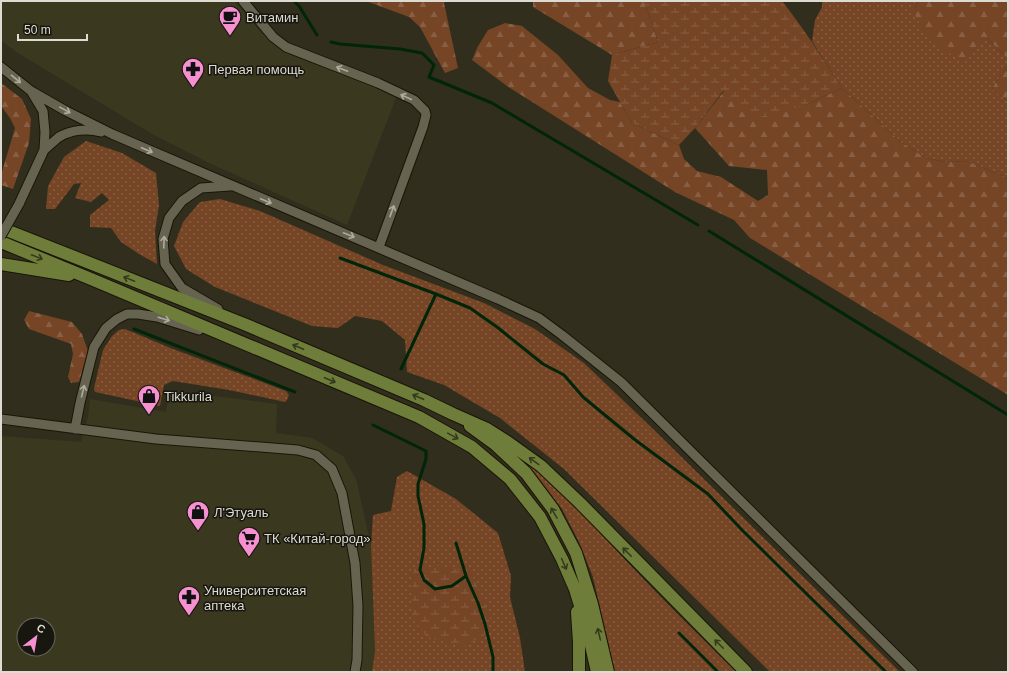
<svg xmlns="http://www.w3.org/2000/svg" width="1009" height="673" font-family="Arial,sans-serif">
<defs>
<pattern id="grass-dots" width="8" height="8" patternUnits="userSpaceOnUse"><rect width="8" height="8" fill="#754525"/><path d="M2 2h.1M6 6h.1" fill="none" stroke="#885f44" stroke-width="1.8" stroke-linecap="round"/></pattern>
<pattern id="forest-firs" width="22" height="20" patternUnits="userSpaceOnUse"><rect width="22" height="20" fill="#754525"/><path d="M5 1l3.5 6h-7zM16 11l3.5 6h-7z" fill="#885f44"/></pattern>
<pattern id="wetland-marsh" width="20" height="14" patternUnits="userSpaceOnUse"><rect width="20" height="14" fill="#754525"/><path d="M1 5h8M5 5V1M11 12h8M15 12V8" fill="none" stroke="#885f44"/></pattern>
</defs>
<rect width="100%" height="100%" fill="#312e1d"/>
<!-- built -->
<path fill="#3b3820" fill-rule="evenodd" d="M1 1H234L263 34 275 45 293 56 397 95 347 225 209 163 154 135 16 52 1 40Z
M169 390 277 404 276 433 312 438 343 456 356 479 371 545 375 651 372 672H1V436L81 442 88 417 90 399 166 412ZM24 625H48V649H24Z"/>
<!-- grass -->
<path fill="url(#grass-dots)" d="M822 1H918L913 11 987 38 1008 59V65L992 88 1008 102V178L967 161 946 162 926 158 901 142 842 88 812 41 815 20 822 7Z
M86 141 122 153 156 173 159 205 155 231 157 264 139 254 121 242 111 228 90 227V215L109 200 102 193 91 202 75 198 81 183 74 184 55 209H46L48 186 64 157Z
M220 199 260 211 383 265 484 303 535 329 584 363 651 427 900 672H770L564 469 500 418 444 385 407 372 405 340 382 321 355 316 338 328 312 326 215 287 186 269 174 246 183 222 200 202Z
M125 329 173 349 286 391 289 395 287 400 285 402 229 390 173 381 164 385 160 406 95 392 94 388 103 350 112 336 119 330Z
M522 457C561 488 594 527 629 564 664 601 700 636 736 672H615L593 577 579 542 562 509Z
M407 471 456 499 498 533 511 576 510 597 520 638 525 672H372L375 651 371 545 373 515 391 511 397 477Z"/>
<!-- forest -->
<path fill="url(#forest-firs)" d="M366 1H445L444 3 458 68 445 73 420 27 409 17Z
M533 1H644L658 42 612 55 533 7Z
M918 1H1008V59L987 38 962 61 929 41 913 11Z
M505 23 522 26 558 55 588 88 610 100 620 102 632 123 679 145 684 159 697 171 721 177 758 201 768 195 767 170 729 166 695 128 724 91 805 105 842 88 901 142 926 158 946 162 967 161 1008 178V395L750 238 734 220 675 192 507 86 472 60 477 48 488 30Z
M1008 65V102L992 88Z
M1 83 22 99 31 119 29 143 13 189 1 185V175L15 128 10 118 1 106Z
M29 311 72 322 82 334 88 351 79 382 71 383 68 377 73 354 71 344 29 329 24 320Z"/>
<!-- wetland -->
<path fill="url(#wetland-marsh)" d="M644 1H782C804 29 823 58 842 88L805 105 759 118 723 91 695 128 679 145 632 123 608 81 612 55 658 42Z
M438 566 471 572 490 618 484 636 462 647 427 637 412 618V594L414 569Z"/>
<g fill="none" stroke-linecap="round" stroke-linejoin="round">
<!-- stream -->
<path stroke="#002508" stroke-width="3" d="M294 1 299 6 317 35
M331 42 340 44 400 49 422 53 434 65 429 77 492 103 698 225
M709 231 1008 415
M340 258 436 294 470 308 497 327 543 364 564 375 583 397 634 439 708 494 743 531 886 672
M134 329 295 392
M401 369 436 294
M373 425 426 451V459L418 484V496L424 524V548L420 570 424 580 435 589 452 586 466 576 478 603 485 624 493 657V672
M456 543 466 576
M679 633 718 672"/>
<!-- minor casing -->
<g stroke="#191607" stroke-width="11">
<path id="minor" d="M243 1 273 37 286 47 378 83 414 100 425 111 426 115 423 127 379 247
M1 67 31 91 66 111 112 134 498 299 539 318 562 335 621 382 913 672
M44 150C49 146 54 141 59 137 71 130 87 128 101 132
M19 204 44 150 45 132 43 111 31 91
M218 309 182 288 165 264 163 239 169 218 182 201 201 188 230 186
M1 419 156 439 298 450 316 455 332 469 342 493 355 563 358 606 357 660 355 672
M75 429 80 403 94 347 106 328 117 319 127 314H138L157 317 199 330"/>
</g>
<!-- major casing -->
<g stroke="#191607" stroke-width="14">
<path id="major" d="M1 228 244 324 424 400 453 414 487 429 509 443 541 466 580 503 746 672
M1 242 91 279 419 417 472 447 510 479 540 517 562 559 575 589 588 632 597 672
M1 264 69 275
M470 426 496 445 526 473 553 509 576 553 592 604 608 672
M577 612 579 642V672"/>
</g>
<!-- minor -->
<use href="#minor" stroke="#666451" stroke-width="9"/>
<!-- major -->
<use href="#major" stroke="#6e7e3a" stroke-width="12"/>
<!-- minor-bridge casing -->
<g stroke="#191607" stroke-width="11" stroke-linecap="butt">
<path id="minor-bridge" d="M1 236 19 204"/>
</g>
<!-- minor-bridge -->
<use href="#minor-bridge" stroke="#666451" stroke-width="9"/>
</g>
<!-- one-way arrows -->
<defs><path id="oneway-shaft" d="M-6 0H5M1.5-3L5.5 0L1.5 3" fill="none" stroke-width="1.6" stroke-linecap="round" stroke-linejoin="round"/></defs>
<g stroke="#aeac9e">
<use href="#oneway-shaft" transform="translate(342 69) rotate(-159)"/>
<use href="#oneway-shaft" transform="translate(16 79) rotate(39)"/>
<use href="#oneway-shaft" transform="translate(406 97) rotate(-155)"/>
<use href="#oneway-shaft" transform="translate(65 110) rotate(29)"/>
<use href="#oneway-shaft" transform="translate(147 150) rotate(23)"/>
<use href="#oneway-shaft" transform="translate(266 201) rotate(23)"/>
<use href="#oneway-shaft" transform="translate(392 211) rotate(-70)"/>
<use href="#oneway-shaft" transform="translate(349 235) rotate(22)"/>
<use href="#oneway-shaft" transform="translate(164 242) rotate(-88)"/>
<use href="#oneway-shaft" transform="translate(164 319) rotate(17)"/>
<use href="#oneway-shaft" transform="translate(83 391) rotate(-76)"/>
</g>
<g stroke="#353a1e">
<use href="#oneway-shaft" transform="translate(37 257) rotate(22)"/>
<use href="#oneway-shaft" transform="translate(129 279) rotate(-158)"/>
<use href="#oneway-shaft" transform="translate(298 347) rotate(-157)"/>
<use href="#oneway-shaft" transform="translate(330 380) rotate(23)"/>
<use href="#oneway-shaft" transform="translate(418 397) rotate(-157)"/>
<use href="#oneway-shaft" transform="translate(453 436) rotate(29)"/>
<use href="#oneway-shaft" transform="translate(534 461) rotate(-144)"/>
<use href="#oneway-shaft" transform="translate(554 513) rotate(-120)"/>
<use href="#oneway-shaft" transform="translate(627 552) rotate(-135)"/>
<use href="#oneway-shaft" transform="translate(564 564) rotate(66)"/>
<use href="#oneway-shaft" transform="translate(599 634) rotate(-103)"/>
<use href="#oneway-shaft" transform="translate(719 644) rotate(-135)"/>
</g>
<!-- icons -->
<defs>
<g id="cafe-pin" transform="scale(1.15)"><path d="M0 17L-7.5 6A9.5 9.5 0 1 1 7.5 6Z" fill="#f690d0" stroke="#17160f"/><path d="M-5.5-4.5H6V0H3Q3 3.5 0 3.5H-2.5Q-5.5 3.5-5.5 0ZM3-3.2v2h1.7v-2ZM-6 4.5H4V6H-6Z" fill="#111"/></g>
<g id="pharmacy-pin" transform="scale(1.15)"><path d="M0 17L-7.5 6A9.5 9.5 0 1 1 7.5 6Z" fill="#f690d0" stroke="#17160f"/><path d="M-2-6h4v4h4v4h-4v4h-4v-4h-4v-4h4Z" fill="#111"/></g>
<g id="shop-pin" transform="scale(1.15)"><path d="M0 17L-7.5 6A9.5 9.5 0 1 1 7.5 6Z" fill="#f690d0" stroke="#17160f"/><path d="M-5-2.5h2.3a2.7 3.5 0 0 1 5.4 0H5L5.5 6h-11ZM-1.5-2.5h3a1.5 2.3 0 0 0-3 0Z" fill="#111"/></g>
<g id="supermarket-pin" transform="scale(1.15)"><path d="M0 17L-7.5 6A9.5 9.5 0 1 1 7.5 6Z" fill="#f690d0" stroke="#17160f"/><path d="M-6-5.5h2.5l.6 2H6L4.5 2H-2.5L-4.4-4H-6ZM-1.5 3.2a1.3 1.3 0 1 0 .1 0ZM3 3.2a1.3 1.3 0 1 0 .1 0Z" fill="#111"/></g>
</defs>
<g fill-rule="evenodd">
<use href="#cafe-pin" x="230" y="17"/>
<use href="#pharmacy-pin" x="193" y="69"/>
<use href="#shop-pin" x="149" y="396"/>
<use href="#shop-pin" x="198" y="512"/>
<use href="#supermarket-pin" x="249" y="538"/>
<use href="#pharmacy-pin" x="189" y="597"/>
</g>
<g text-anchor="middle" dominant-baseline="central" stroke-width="3" stroke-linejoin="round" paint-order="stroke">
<!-- poi labels -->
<g font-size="13" fill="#dedcd2" stroke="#17160f" text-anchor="start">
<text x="246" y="17">Витамин</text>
<text x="208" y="69">Первая помощь</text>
<text x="164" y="396">Tikkurila</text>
<text x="214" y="512">Л'Этуаль</text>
<text x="264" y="538">ТК «Китай-город»</text>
<text x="204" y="590">Университетская<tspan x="204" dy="15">аптека</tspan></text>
</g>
</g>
<!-- border -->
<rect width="1009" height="673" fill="none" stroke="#dedcd2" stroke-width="4"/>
<!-- north arrow -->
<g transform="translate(36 637) rotate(31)"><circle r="19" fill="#17160f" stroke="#67655d"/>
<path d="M0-3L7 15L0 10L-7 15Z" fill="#f690d0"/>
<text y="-6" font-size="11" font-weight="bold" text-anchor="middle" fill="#dedcd2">С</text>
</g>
<!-- scale -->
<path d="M18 34v6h69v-6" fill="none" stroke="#dedcd2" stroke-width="2"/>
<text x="24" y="34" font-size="12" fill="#dedcd2" stroke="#17160f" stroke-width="3" paint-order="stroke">50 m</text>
</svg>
